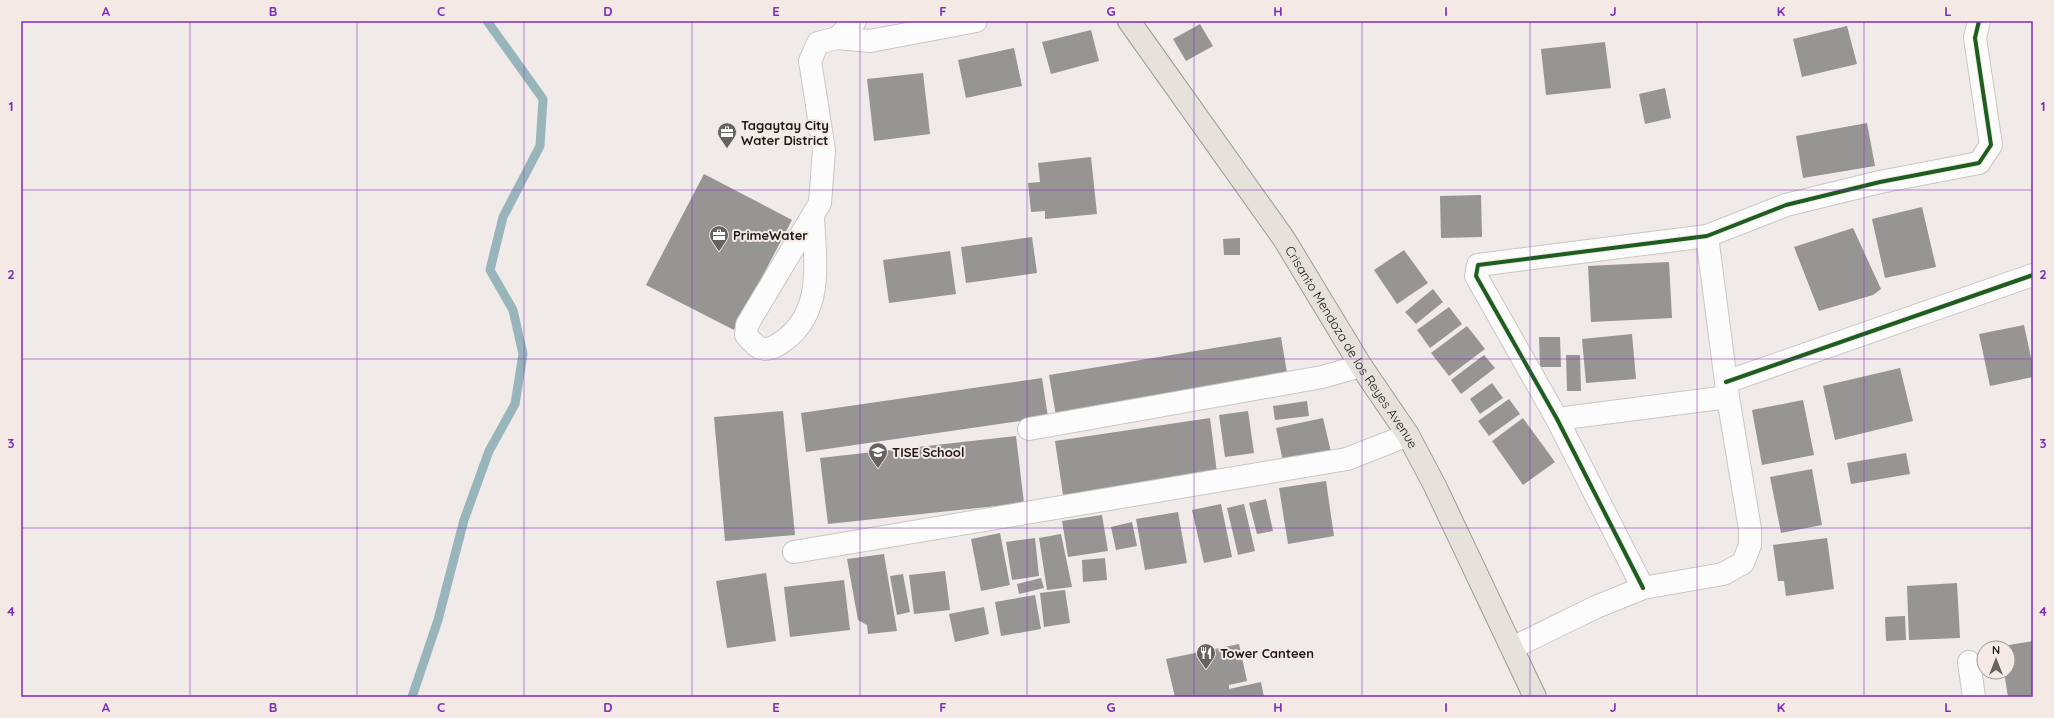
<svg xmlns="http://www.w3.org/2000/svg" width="2054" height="718" font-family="Quicksand,sans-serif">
<rect width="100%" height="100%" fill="#f0eae8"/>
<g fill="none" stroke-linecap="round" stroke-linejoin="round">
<!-- stream -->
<path stroke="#98b5bb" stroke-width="9" d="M412 697 438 620 464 520 489 451 515 404 523 354 513 310 490 270 503 217 540 146 543 99 487 21"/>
</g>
<!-- building -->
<path fill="#979494" d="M1200 24 1213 46 1186 61 1173 39Z
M1847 26 1857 64 1802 77 1793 39Z
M1091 30 1099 61 1051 74 1042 42Z
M1605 42 1611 88 1546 95 1541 49Z
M1014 48 1022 86 966 98 958 60Z
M923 73 930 134 874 141 867 79Z
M1665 88 1671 118 1645 124 1639 94Z
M1867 123 1875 166 1803 178 1796 136Z
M1091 157 1097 214 1045 219V211L1031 212 1028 183 1040 182 1038 163Z
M704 174 792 220 734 330 646 285Z
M1481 195 1482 237 1441 238 1440 196Z
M1922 207 1936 267 1885 278 1872 219Z
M1853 228 1881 289 1873 295 1819 311 1794 247Z
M1032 237 1037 273 966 283 961 247Z
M1240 238V255H1224L1223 239Z
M1404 250 1428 283 1397 304 1374 270Z
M950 251 956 294 889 303 883 260Z
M1669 262 1672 318 1591 322 1588 266Z
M1433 289 1443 302 1416 324 1405 312Z
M1449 307 1462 324 1430 348 1417 330Z
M2024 325 2033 367V377L1990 386 1979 334Z
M1467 326 1485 349 1449 376 1431 353Z
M1632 334 1636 379 1586 383 1582 339Z
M1281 337 1290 391 1056 416 1049 375Z
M1539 337H1560L1561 367H1540Z
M1484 355 1495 368 1461 394 1451 380Z
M1566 355H1580L1581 391H1567Z
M1900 368 1913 421 1835 440 1823 386Z
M1042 378 1048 417 806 452 801 413Z
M1492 383 1503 398 1480 414 1470 399Z
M1509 399 1520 414 1489 436 1478 421Z
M1803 400 1814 455 1762 465 1752 410Z
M1307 401 1309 416 1275 420 1273 406Z
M783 411 795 535 725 541 714 417Z
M1248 411 1254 453 1225 457 1219 415Z
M1210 418 1217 473 1063 495 1055 441Z
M1323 418 1331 452 1283 462 1276 428Z
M1523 418 1555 462 1523 485 1492 441Z
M1016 436 1024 503 828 524 820 458Z
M1906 453 1910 474 1851 484 1847 463Z
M1812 469 1822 525 1781 533 1770 477Z
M1326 481 1334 536 1288 544 1279 488Z
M1266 499 1273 531 1257 534 1249 503Z
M1221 504 1232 557 1204 563 1192 510Z
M1244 504 1255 551 1238 555 1227 508Z
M1178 512 1187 563 1145 570 1136 519Z
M1102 515 1108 551 1068 557 1062 521Z
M1132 522 1137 546 1116 550 1111 527Z
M1000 533 1010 585 981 591 971 539Z
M1061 534 1072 587 1047 590 1039 538Z
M1035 538 1039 576 1012 580 1006 542Z
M1827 538 1834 589 1786 596 1784 581H1778L1773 545Z
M884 554 897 631 868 634 867 625 858 620 847 559Z
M1105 558 1107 580 1083 582 1082 560Z
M945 571 950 610 914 614 909 575Z
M766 573 776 641 727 648 716 581Z
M903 574 910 612 897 615 890 576Z
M1041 578 1044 588 1019 594 1017 584Z
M844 580 850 630 790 637 784 587Z
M1957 583 1960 638 1909 640 1907 586Z
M1065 590 1070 623 1044 627 1040 593Z
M1035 595 1041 629 1001 636 995 602Z
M984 607 989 634 955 642 949 614Z
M1905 616 1906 640 1886 641 1885 617Z
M2033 641V697H2008L2004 672H2008V648L1997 647Z
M1239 644 1247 681 1229 685V689L1261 682 1264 697H1175L1166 659Z"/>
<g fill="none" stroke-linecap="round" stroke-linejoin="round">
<!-- minor casing -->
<g stroke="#cbc6c4" stroke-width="24">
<path id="minor" d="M837 38 855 21
M813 216C815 263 825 315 779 344 763 354 757 348 746 335L747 325 820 203 824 150 810 61 818 43 837 38 870 41 976 21
M1726 382 2033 275
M1557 419 1728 397
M1029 429 1322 377 1361 366
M794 552 1347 459 1408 435
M1643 588 1557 419 1476 276 1478 265 1707 236 1786 205 1880 182 1979 163 1991 145 1975 38 1979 21
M1512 648 1596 607 1643 588 1723 574 1743 563 1750 545V529L1728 397 1707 236
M1969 662 1974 697"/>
</g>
<!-- major casing -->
<g stroke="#a19b8e" stroke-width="24">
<g id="major">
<path id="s1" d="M1129 21 1284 239 1361 366 1408 435 1435 486 1535 697"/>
</g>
</g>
<!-- minor -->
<use href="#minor" stroke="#fdfcfc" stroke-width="22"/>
<!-- major -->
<use href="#major" stroke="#e4e2da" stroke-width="22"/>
<!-- cycleway casing -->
<g stroke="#f4e9e4" stroke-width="6">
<path id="cycleway" d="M1726 382 2033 275
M1643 588 1557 419 1476 276 1478 265 1707 236 1786 205 1880 182 1979 163 1991 145 1975 38 1979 21"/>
</g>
<!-- cycleway -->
<use href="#cycleway" stroke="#1b5e20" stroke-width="4"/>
</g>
<!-- grid -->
<path fill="none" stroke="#7b2cbf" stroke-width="1" stroke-opacity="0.55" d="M190 21V697M357 21V697M524 21V697M692 21V697M860 21V697M1027 21V697M1194 21V697M1362 21V697M1530 21V697M1697 21V697M1864 21V697M21 190H2033M21 359H2033M21 528H2033"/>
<!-- icons -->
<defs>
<g id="office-pin" transform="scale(1)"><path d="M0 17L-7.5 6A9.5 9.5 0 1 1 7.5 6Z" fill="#666260" stroke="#f4e9e4"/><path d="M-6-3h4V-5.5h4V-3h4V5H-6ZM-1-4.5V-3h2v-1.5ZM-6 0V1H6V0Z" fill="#fff"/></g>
<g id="school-pin" transform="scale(1)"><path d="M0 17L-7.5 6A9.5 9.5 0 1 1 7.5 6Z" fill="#666260" stroke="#f4e9e4"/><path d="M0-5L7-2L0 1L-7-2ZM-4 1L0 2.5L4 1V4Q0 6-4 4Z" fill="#fff"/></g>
<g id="restaurant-pin" transform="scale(1)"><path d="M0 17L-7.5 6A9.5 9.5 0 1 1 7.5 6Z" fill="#666260" stroke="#f4e9e4"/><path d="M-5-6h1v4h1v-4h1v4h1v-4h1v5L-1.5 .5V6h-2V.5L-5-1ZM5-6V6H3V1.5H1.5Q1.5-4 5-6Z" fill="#fff"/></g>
</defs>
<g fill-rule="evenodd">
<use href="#office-pin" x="727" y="132"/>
<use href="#office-pin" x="719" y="235"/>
<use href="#school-pin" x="878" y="452"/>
<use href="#restaurant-pin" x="1206" y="653"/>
</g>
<g text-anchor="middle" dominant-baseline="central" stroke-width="4" stroke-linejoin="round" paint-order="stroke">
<!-- poi labels -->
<g font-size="13" font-weight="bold" fill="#1c1816" stroke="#f4e9e4" text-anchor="start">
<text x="741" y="125">Tagaytay City<tspan x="741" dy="15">Water District</tspan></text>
<text x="733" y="235">PrimeWater</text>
<text x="892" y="452">TISE School</text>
<text x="1220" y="653">Tower Canteen</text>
</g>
<!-- street labels -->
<g font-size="13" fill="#1c1816" stroke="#f4e9e4">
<text stroke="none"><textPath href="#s1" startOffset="395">Crisanto Mendoza de los Reyes Avenue</textPath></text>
</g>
</g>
<!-- border -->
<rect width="2054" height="718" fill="none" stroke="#f4e9e4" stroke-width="44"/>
<!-- north arrow -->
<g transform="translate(1996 660)"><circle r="19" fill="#f4e9e4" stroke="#9e9592"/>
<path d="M0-3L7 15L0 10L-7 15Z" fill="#666260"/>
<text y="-6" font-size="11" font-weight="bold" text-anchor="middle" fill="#1c1816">N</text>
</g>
<rect x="22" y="22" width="2010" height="674" fill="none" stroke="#7b2cbf" stroke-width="1.5"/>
<g font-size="13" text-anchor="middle" font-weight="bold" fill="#7b2cbf">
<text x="106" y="16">A</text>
<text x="273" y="16">B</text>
<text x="441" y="16">C</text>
<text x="608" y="16">D</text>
<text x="776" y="16">E</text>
<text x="943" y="16">F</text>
<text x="1111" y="16">G</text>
<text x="1278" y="16">H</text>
<text x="1446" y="16">I</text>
<text x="1613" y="16">J</text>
<text x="1781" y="16">K</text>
<text x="1948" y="16">L</text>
<text x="11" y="111">1</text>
<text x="2043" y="111">1</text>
<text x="11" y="279">2</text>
<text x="2043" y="279">2</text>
<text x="11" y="448">3</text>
<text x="2043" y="448">3</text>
<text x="11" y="616">4</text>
<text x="2043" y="616">4</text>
<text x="106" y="712">A</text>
<text x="273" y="712">B</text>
<text x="441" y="712">C</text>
<text x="608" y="712">D</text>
<text x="776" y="712">E</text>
<text x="943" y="712">F</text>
<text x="1111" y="712">G</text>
<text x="1278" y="712">H</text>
<text x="1446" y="712">I</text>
<text x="1613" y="712">J</text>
<text x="1781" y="712">K</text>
<text x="1948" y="712">L</text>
</g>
</svg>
